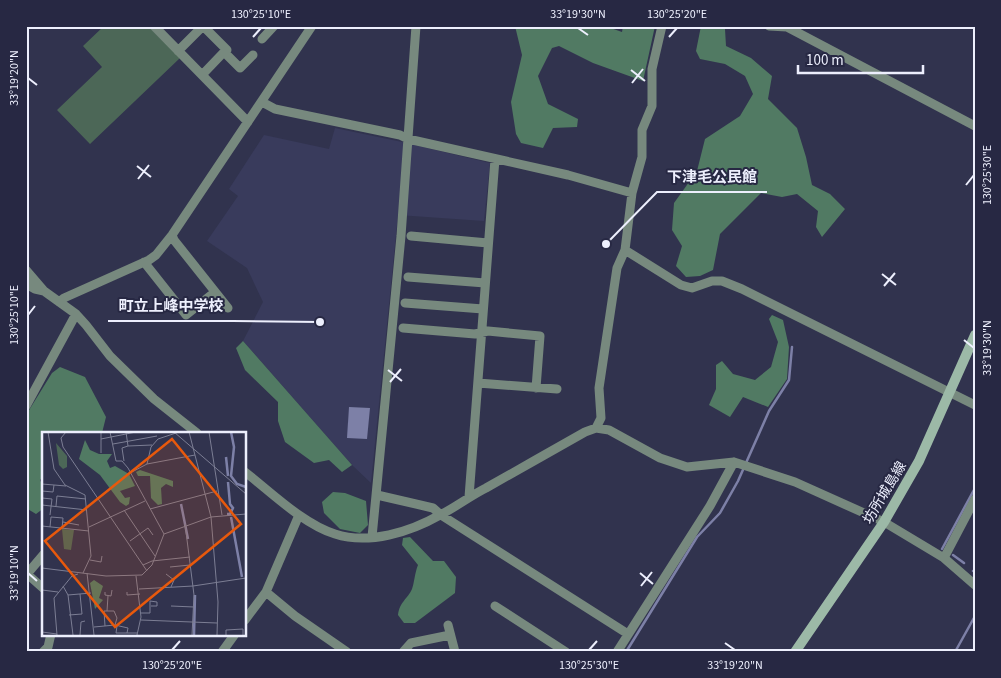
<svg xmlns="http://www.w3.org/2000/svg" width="1001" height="678" font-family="'Source Sans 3','Noto Sans JP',sans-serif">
<rect width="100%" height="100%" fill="#31334e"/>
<!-- built -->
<path fill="#393b5c" d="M335 128 402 142 490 163 484 221 398 215 371 483 352 465 243 341 263 302 247 268 207 241 238 196 229 189 264 135 329 149Z"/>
<!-- green -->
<path fill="#4c6757" d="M104 26H148L180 58 90 144 57 110 102 67 83 46Z"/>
<!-- forest -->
<path fill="#517a63" d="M515 26H605L622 32 623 26H655L643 81 593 63 559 46 552 48 538 76 548 104 578 119 577 127 553 128 543 148 521 143 516 134 511 102 522 55Z
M701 26H717L725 29 726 46 751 58 772 76 768 99 797 128 806 157 812 185 830 194 845 209 822 237 816 227 818 211 797 194 782 197 761 193 720 234 713 270 700 276 686 277 676 266 682 246 672 230 674 203 697 171 705 139 740 116 753 94 745 76 725 64 700 59 696 51Z
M772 315 783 320 789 347 787 379 768 407 743 397 730 417 709 405 716 389V365L722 361 733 374 755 380 771 367 778 342 769 319Z
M243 341 352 465 342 472 329 460 314 463 285 442 278 421V402L245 370 236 348Z
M60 367 85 377 106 417 102 433H44V475L40 480 44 488V508L36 514 26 508V415L52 373Z
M333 492 345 493 366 501 368 525 360 533 340 529 324 513 322 502Z
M410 537 433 561H444L456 577 455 593 415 623H404L398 615C400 601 407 600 412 589 414 584 415 572 418 565L402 545 403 538Z"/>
<!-- water -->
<path fill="#7d80a7" d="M349 407 370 408 367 439 347 438Z"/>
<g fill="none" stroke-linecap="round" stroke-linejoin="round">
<!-- stream -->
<path stroke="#7d80a7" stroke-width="2.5" d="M942 549 975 488
M953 555 964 563
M973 571 975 572
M626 652 697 537 720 513 738 481 769 411 789 380 792 347
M955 652 975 616"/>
<!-- minor -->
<path stroke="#77897e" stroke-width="9" d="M154 26 248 122
M203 26 227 50 224 52
M769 26 787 27 975 126
M262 39 274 26
M178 51 203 26
M202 75 224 52 240 68 253 55
M262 102 275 109 400 135 408 139 568 175 632 193
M172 235 174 240 228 308
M411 236 488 243
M625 250 681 285 692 288 712 281H722L742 289 975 405
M144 262 186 315 215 292
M26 270 44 291 76 314 86 325 110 356 154 399 197 433
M408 277 485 283
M26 284 35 289 44 291
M59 302 64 298 149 260 156 255 172 235 312 26
M405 303 483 309
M403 328 475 334 488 331 540 336 536 388
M478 383 557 389
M26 406 76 314
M596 428 601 418 599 388 617 268 625 250 632 193 642 157V130L652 106V69L662 26
M245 472C271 492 303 524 335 534 369 545 410 532 440 515 456 507 470 496 486 488 519 469 552 451 585 432L596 428 609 430 660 458 687 467 734 462 795 482 884 522 944 558 975 585
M377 495 433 508 441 515 628 634
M469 497 495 159
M372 537 401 236 416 26
M944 558 975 499
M26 573 44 589
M27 574 44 554
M266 592 295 616 347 652
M495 606 566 652
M245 620 266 592 299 515
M448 625 455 652
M43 652 48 647 51 634
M222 652 235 634
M403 652 411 643 450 635
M617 652 710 506 734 462"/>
<!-- secondary -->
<path stroke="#9cb9a7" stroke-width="10" d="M795 652 884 522 919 461 975 335"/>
</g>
<!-- ticks -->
<path fill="none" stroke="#edeffd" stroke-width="2" d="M578 28 588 35M253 37 261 28M669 37 677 28M631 70 645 81M28 78 37 85M632 83 643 69M137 166 151 177M138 179 149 165M966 185 974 175M882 274 896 285M884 286 895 273M28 315 35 306M964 340 974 348M388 370 402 381M390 382 401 369M28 573 37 581M640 573 653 584M641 586 652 572M725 643 735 650M172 650 180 641M589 650 597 641"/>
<g text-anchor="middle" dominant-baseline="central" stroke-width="4" stroke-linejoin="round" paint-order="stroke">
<!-- street labels -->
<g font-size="14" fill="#edeffd" stroke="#272843">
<text transform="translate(885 493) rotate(-59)">坊所城島線</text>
</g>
</g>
<!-- overview -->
<g transform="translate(42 432)">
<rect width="204" height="204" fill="#31334e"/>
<path d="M14 11 25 24V35L21 37 17 33ZM20 97 32 98 29 118 22 117Z" fill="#4c6757"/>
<path d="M43 8 48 18 57 22H70L65 29 68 36 73 34 87 42 93 54 78 59 83 66 88 65 87 72 84 74 78 70 58 43 37 27ZM98 38 131 49V55L124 52 119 56 120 72 116 73 109 66 108 44H96L94 40ZM52 148 61 154 57 166 61 168 53 177 48 151Z" fill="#517a63"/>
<path fill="none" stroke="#7d80a7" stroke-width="2.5" d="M189 0 192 15 189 44 195 52 204 55M184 25 186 44M139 72 146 107M185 82H188L191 76 188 72 186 50M189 85 200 145M152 203 153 163"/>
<path fill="none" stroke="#7c7e94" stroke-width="1" d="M6 0 12 37 23 53 43 63 49 124 41 141M24 0 19 6 21 15 105 139M68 0 74 29H80L86 36 122 102M132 0 204 62M147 0 169 85 176 170 175 203M167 0 180 83M59 7 94 0M71 12 115 4M86 14 110 13M59 21V0M82 29 80 16 86 14 84 0M105 32 109 15 116 7 137 0M88 41 105 32 153 23M0 52 24 54M0 59 11 60 12 53M0 66 10 67 8 83M0 73 45 78M14 74 15 64 44 67M108 77 175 59M82 78 113 124M21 90 37 93M143 92 152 163 150 203M0 94 47 99M8 95 9 85 21 86 20 96M47 95 103 69M122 102 169 85 204 82M88 109 106 96 111 103M48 128 59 130 60 124M101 133 110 129 148 125M128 135 148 133M0 136 64 144 100 143 110 133 122 102M45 141 52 203M124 142 132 148 129 155M94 144 99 185 95 203M21 154 26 163 31 203M97 157 151 154 204 146M0 158 16 160M63 160V163L69 164 70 158M85 160V163L98 162M26 163 49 161M129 174 152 175M65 179 66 164M99 181H108V169L115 170V174H109M27 183 40 182 38 162M99 188 175 191M63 194 62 179H72L75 186 73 193M75 194 74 201H85M52 195 73 193 86 196 85 201H95M0 200 15 202M15 203 12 166 30 144 36 142M38 203 39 190 43 189M184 203V198L201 197V203"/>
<path fill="#e8590c" fill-opacity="0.15" stroke="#e8590c" stroke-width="2.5" d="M130 7 199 92 73 195 3 109Z"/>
<rect width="204" height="204" fill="none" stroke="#edeffd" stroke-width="2.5"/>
</g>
<!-- callouts -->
<path fill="none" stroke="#edeffd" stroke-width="2" d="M606 244L657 192H767M320 322L233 321H108"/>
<g fill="#edeffd" stroke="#272843" stroke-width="2">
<circle cx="606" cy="244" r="5"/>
<circle cx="320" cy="322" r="5"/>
</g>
<g font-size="15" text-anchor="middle" font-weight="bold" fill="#edeffd" stroke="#272843" stroke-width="4" stroke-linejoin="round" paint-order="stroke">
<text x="712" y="182">下津毛公民館</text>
<text x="171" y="311">町立上峰中学校</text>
</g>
<!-- border -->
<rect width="1001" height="678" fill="none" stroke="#272843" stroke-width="55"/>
<!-- scale -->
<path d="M798 65v8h125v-8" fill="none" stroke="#edeffd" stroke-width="2.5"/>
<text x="806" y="65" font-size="15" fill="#edeffd" stroke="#272843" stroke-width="4" paint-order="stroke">100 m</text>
<rect x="28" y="28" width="946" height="622" fill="none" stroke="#edeffd" stroke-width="2"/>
<g font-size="12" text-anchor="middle" fill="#edeffd">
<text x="261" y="18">130°25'10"E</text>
<text x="578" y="18">33°19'30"N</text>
<text x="677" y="18">130°25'20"E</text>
<text transform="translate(14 78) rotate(-90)" y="4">33°19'20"N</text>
<text transform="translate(987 175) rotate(-90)" y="4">130°25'30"E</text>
<text transform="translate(14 315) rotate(-90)" y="4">130°25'10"E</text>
<text transform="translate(987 348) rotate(-90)" y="4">33°19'30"N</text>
<text transform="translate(14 573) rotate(-90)" y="4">33°19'10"N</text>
<text x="172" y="669">130°25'20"E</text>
<text x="589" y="669">130°25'30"E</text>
<text x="735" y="669">33°19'20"N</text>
</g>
</svg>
